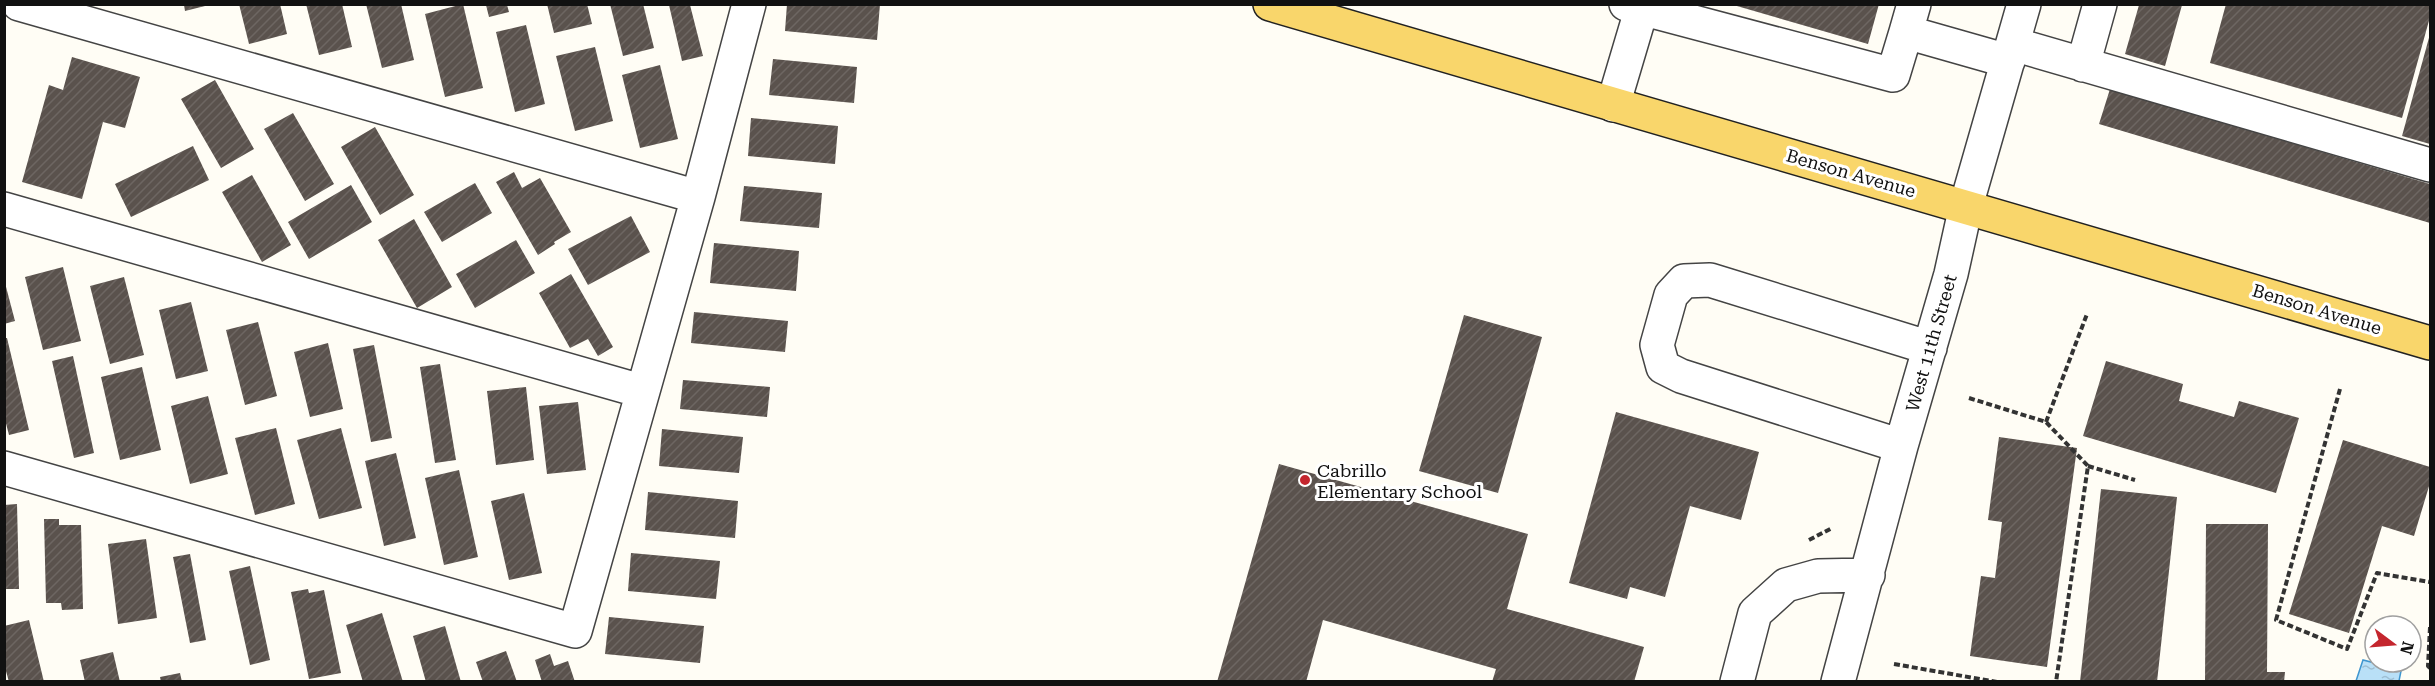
<svg xmlns="http://www.w3.org/2000/svg" width="2435" height="686" font-family="'Roboto Serif',serif">
<defs>
<pattern id="water-ripples" width="26" height="14" patternUnits="userSpaceOnUse" patternTransform="scale(1.5)"><rect width="26" height="14" fill="#b9e0f7"/><path d="M2 4q2-2 4 0t4 0M15 11q2-2 4 0t4 0" fill="none" stroke="#9ebfd3"/></pattern>
<pattern id="building-hatch" width="6" height="6" patternUnits="userSpaceOnUse" patternTransform="scale(1.5)"><rect width="6" height="6" fill="#5a524d"/><path d="M-1 1l2-2M0 6l6-6M5 7l2-2" fill="none" stroke="#6d6662"/></pattern>
</defs>
<rect width="100%" height="100%" fill="#fffdf5"/>
<!-- water -->
<path fill="url(#water-ripples)" stroke="#3f96cf" stroke-width="1.5" d="M2375 647V662H2396L2394 669 2401 671 2399 681H2356L2363 660 2371 662Z"/>
<!-- building -->
<path fill="url(#building-hatch)" d="M239 4H280L287 34 249 44Z
M306 4H342L352 47 319 55Z
M366 4H401L414 60 382 68Z
M463 4 483 88 445 97 425 14Z
M547 4H587L592 24 554 33Z
M610 4H643L654 48 623 56Z
M787 4H880L877 40 785 31Z
M1730 4H1879L1868 44Z
M2226 4H2430V17L2402 118 2210 63Z
M184 5H209L185 11Z
M486 5H507L509 12 489 17Z
M669 5H690L703 56 682 61Z
M2139 5H2182L2165 66 2125 54Z
M526 25 545 104 515 112 496 32Z
M2430 34V144L2402 136Z
M595 47 613 121 575 131 556 56Z
M72 57 140 77 125 128 103 122 82 199 22 182 49 85 63 90Z
M773 59 857 67 854 103 769 95Z
M660 65 678 139 640 148 622 75Z
M215 80 254 149 221 168 181 99Z
M2110 89 2430 184V223L2099 124Z
M293 113 334 184 305 201 264 129Z
M751 118 838 126 835 164 748 156Z
M375 127 414 195 380 215 341 147Z
M193 146 209 180 131 217 115 184Z
M514 172 522 188 540 178 571 232 554 242 555 244 538 255 496 182Z
M252 175 291 245 262 262 222 192Z
M475 183 492 213 442 242 424 212Z
M351 185 372 222 309 259 288 222Z
M744 186 822 193 819 228 740 221Z
M631 216 650 252 588 285 568 249Z
M414 219 452 287 417 308 378 240Z
M516 240 535 273 475 308 456 274Z
M714 243 799 251 796 291 710 283Z
M63 267 81 341 43 350 25 277Z
M571 274 613 347 598 356 588 339 570 348 539 293Z
M124 277 144 355 110 364 90 286Z
M5 283 15 321 4 324V284Z
M191 302 208 371 176 379 159 310Z
M694 312 788 321 785 352 691 343Z
M1464 315 1542 337 1498 493 1419 471Z
M258 322 277 396 245 405 226 330Z
M4 338H7L29 430 9 435 4 416Z
M328 343 343 409 310 417 294 352Z
M374 345 392 438 371 442 353 349Z
M73 356 94 453 74 458 52 361Z
M2106 361 2183 384 2179 401 2234 417 2239 401 2299 418 2276 493 2083 436Z
M440 364 456 460 435 463 420 367Z
M142 367 161 450 120 460 101 377Z
M683 380 770 387 767 417 680 409Z
M526 387 534 460 496 465 487 391Z
M208 396 228 474 190 484 171 406Z
M578 402 586 470 547 474 539 406Z
M1616 412 1759 452 1741 520 1690 506 1665 597 1630 587 1627 599 1569 583Z
M276 428 295 504 255 515 235 438Z
M341 428 362 508 319 519 297 440Z
M662 429 743 437 739 473 659 466Z
M1999 437 2077 448 2047 667 1970 656 1981 576 1995 578 2002 522 1988 520Z
M2343 440 2430 467V483L2414 536 2382 526 2349 633 2289 614Z
M396 453 416 538 384 546 365 461Z
M1279 464 1528 534 1507 609 1644 647 1634 682H1492L1496 669 1323 620 1306 682H1217Z
M459 470 478 557 444 565 425 478Z
M2101 489 2177 497 2157 682H2080Z
M648 492 738 501 735 538 645 530Z
M524 493 542 573 509 580 491 501Z
M17 504 19 589H4V505Z
M44 519H59V525H81L83 609 62 610 61 603H46Z
M2206 524H2268L2267 672H2285L2284 682H2205Z
M146 539 157 618 118 624 108 544Z
M631 553 720 561 716 599 628 591Z
M190 554 206 640 190 643 173 557Z
M250 566 270 660 250 665 229 571Z
M308 589 309 593 324 590 341 673 309 679 291 592Z
M382 613 403 682H363L346 625Z
M609 617 704 626 700 663 605 654Z
M29 620 44 682H9L4 664V626Z
M445 626 461 682H426L413 636Z
M506 651 517 682H483L476 662Z
M113 652 120 682H85L80 660Z
M550 654 554 666 568 661 575 682H542L535 660Z
M180 673 182 682H161L160 677Z"/>
<g fill="none" stroke-linecap="round" stroke-linejoin="round">
<!-- minor casing -->
<g stroke="#444" stroke-width="36">
<path id="minor" d="M19 4 698 197
M1626 4 1893 75 1906 32
M1914 4 1906 32 2008 61
M2013 44 2430 165
M2083 65 2100 4
M1613 105 1643 4
M4 209 641 391
M1901 446 1681 376 1663 367 1657 345 1671 295 1684 281 1710 280 1930 348
M4 468 575 631 698 197 749 4
M1737 682 1755 613 1786 585 1818 576 1868 575
M1838 682 1901 446 1951 274 1966 206 2024 4"/>
</g>
<!-- major casing -->
<g stroke="#222" stroke-width="36">
<path id="major" d="M1270 4 2430 343"/>
</g>
<!-- path -->
<path stroke="#333" stroke-width="4" stroke-dasharray="6 3" stroke-linecap="butt" d="M2340 389 2276 620 2347 649 2377 573 2430 582
M1969 398 2046 422 2088 466 2056 682
M2046 422 2087 314
M2088 466 2135 480
M1809 540 1832 528
M2430 627 2428 666 2430 668
M1894 664 1997 682"/>
<!-- minor -->
<use href="#minor" stroke="#fff" stroke-width="33"/>
<!-- major -->
<use href="#major" stroke="#f9d66b" stroke-width="33"/>
</g>
<!-- markers -->
<circle fill="#c4262e" stroke="#fff" stroke-width="2" cx="1305" cy="480" r="6"/>
<g text-anchor="middle" dominant-baseline="central" stroke-width="6" stroke-linejoin="round" paint-order="stroke">
<!-- street labels -->
<g font-size="18" fill="#111" stroke="#fff">
<text transform="translate(1851 173) rotate(16)">Benson Avenue</text>
<text transform="translate(2317 309) rotate(17)">Benson Avenue</text>
<text transform="translate(1931 343) rotate(-74)">West 11th Street</text>
</g>
<!-- poi labels -->
<g font-size="18" fill="#111" stroke="#fff" text-anchor="start">
<text x="1317" y="470">Cabrillo<tspan x="1317" dy="21">Elementary School</tspan></text>
</g>
</g>
<!-- border -->
<rect width="2435" height="686" fill="none" stroke="#111111" stroke-width="12"/>
<!-- north arrow -->
<g transform="translate(2393 644) rotate(106)"><circle r="28" fill="#ffffff" stroke="#a0a0a0" stroke-width="1.5"/>
<path d="M0-4.5L10 22L0 15L-10 22Z" fill="#c4262e"/>
<text y="-9" font-size="16" font-weight="bold" text-anchor="middle" fill="#111111">N</text>
</g>
</svg>
